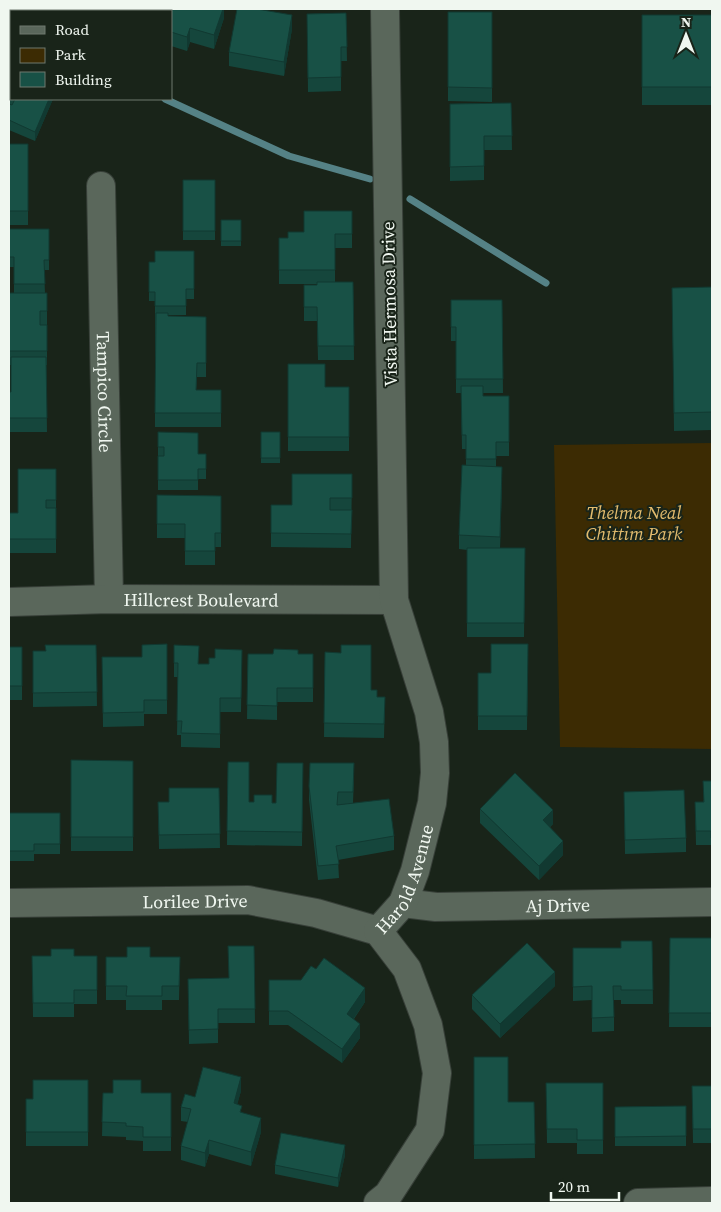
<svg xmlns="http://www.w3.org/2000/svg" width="721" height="1212" font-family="'Source Serif 4',serif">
<rect width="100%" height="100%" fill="#192419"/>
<!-- green -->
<path fill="#3c2b03" d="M712 443V749L560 747 554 445Z"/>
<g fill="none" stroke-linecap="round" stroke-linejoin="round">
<!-- stream -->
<path stroke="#558286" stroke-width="7" d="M9 25 11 26
M165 99 289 156 370 179
M410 199 546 283"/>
<!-- minor casing -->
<g stroke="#384039" stroke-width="30">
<g id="minor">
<path id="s1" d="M101 186 109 599"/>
<path id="s2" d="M9 602 109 599 394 600"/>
<path id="s3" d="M9 903 248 900 316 913 378 931"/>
<path id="s4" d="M403 903 436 907 712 902"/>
<path id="s5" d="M378 931 403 903 415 871 432 803 435 773 434 742 429 712 394 600 385 9"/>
<path d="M378 931 407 969 428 1025 437 1073 430 1130 388 1195 378 1203"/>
<path d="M638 1203 712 1201"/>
</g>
</g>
<!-- minor -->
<use href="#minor" stroke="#5a675b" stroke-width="28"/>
</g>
<!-- wall -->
<path fill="#15463c" d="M224 9V18L214 49 190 42 187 51 171 46V11Z
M448 12H492V102L448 101Z
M346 13 347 61H341V91L308 92 307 14Z
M642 15H712V105H642Z
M292 29 284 76 229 66V52Z
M11 90V99H53L35 141 9 130V95Z
M511 103 512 150H484V180L450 181V104Z
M9 144H28V225H9Z
M183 180H215V240H183Z
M352 211V248H335V282H353L354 360H318L317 321H304V285H317V284H279V238H288L304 232Z
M221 220H241V246H221Z
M9 229H49V270H44L45 293H47V325H40H47V365H46L47 432H9V392H11V365H9V293H14V267H9Z
M194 251V299H186V315H168V316L206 317V377H197L196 390H221V427H155V301H149V292L155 262Z
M712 287V430L674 431 672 288Z
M451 300H502L503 393H483V396H509V456H496V467L502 481 500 548H525L524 637H467V550L459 549V535L466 466V449H462L461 393H456V341H451Z
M288 364 325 387H349V451H288Z
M158 432 198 454H206V479H198V490H158Z
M261 432H280V463H261Z
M56 469V553H9V513H18Z
M352 474 351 548 271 547V505H292Z
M157 495 221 496V547H215V565H185V538H157Z
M167 644V714H144V726L103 727 102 657H142Z
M528 644 527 730H478V673H491Z
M96 645 97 706 33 707V651H45Z
M174 645 199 664H209L215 658 242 650 241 712H220V748L181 747V735H177L178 677H174Z
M9 647H22V700H9Z
M325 652 371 690 377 697H385L384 738 324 737Z
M248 654H313V702H277V720L247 719Z
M71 760 133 761V851H71Z
M228 762 249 802 272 803H276L303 763 302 846 227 845Z
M354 777 353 803 394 836V850L338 860 339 878 318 880 309 800V786Z
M712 781V852H711V845H696L695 802H703Z
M219 788 220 848 159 849 158 802H169Z
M624 792 686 838V852L625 854Z
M480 809 553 824 550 827 563 855 539 880 480 823Z
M9 813H60V854H34V861H9Z
M670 938H712V1027H669Z
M652 941 653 1004H621V1000H614V1031L592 1032V1000L573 1001V948H621Z
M254 946 255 1023H218V1043L189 1044 188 979 229 978Z
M32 956H97V1004H74V1017H33Z
M106 957H180L179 1000H162V1010H126V1000H106Z
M269 980 365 1002 354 1019 360 1038 342 1063 288 1025H269Z
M555 986 500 1038 472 1009V995Z
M474 1057 508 1102H534L535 1158 474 1159Z
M88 1080V1146H26V1099H33Z
M546 1083H603V1154H577V1143H547Z
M692 1086H712V1143H693Z
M241 1091 237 1104 242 1113 261 1132 251 1166 209 1154 205 1167 181 1160V1146L188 1122 181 1121V1107L195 1097Z
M103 1093H171V1151H143V1141L126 1140V1137L102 1136Z
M686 1106V1146H615V1107Z
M345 1155 338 1187 275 1174V1165Z"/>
<!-- shaded-wall -->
<path fill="#113931" d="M223 9H224V18L214 49V35Z
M292 15V29L284 76V62Z
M190 28V42L187 51V37Z
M49 99H53L35 141V132Z
M502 467V481L500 551V537Z
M553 810V824L543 834V820Z
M563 841V855L539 880V866Z
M555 972V986L500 1038V1024Z
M365 988V1002L347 1028V1014Z
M360 1024V1038L342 1063V1049Z
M241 1077V1091L234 1117V1103Z
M261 1118V1132L251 1166V1152Z
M209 1140V1154L205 1167V1153Z
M345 1145V1155L338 1187V1178Z"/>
<!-- building -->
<path fill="#185146" stroke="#113931" d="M162 9H223L214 35 190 28 187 37 171 32V11H161Z
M237 9H257L292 15 284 62 229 52Z
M448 12H492V88L448 87Z
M346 13 347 47H341V77L308 78 307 14Z
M642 15H712V87H642Z
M15 99H49L35 132 9 120V104L12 105Z
M511 103 512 136H484V166L450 167V104Z
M9 144H28V211H9Z
M183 180H215V231H183Z
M304 211H352V234H335V270H279V238H288V232H304Z
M221 220H241V241H221Z
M9 229H49V260H44L45 284H14V257H9Z
M155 251H194V289H186V306H155V292H149V262H155Z
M317 282H353L354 346H318L317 307H304V285H317Z
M712 287V412L674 413 672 288Z
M9 293H47V311H40V325H47V351H9Z
M451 300H502L503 379H456V327H451Z
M156 313H168V316L206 317V363H197L196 390H221V413H155Z
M11 357H46L47 418H9V392H11Z
M288 364H325V387H349V437H288Z
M461 386H483V396H509V442H496V459H466V435H462Z
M158 432 198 433V454H206V469H198V480H158V456H164V447H158Z
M261 432H280V458H261Z
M462 465 502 467 500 537 459 535Z
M18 469H56V500H46V508H56V539H9V513H18Z
M292 474H352V498H330V510H352L351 534 271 533V505H292Z
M157 495 221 496V533H215V551H185V524H157Z
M467 548H525L524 623H467Z
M167 644V700H144V712L103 713 102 657H142V645Z
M491 644H528L527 716H478V673H491Z
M45 645H96L97 692 33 693V651H46Z
M174 645 199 646 198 664H209V658H215V649L242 650 241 698H220V734L181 733 182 721H177L178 663H174Z
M341 645H371V690H377V697H385L384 724 324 723 325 652 341 653Z
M9 647H22V686H9Z
M274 649 298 650V654H313V688H277V706L247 705 248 654H273Z
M71 760 133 761V837H71Z
M228 762H249V802H254V795H272V803H276L277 763H303L302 832 227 831Z
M310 763H354L353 792H338L337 805 389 799 394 836 336 846 339 864 318 866 309 786Z
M515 773 553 810 543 820 563 841 539 866 480 809Z
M703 781H712V838H711V831H696L695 802H704Z
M169 788H219L220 834 159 835 158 802H169Z
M684 790 686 838 625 840 624 792Z
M9 813H60V844H34V851H9Z
M670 938H712V1013H669Z
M621 941H652L653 990H621V986H613L614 1017 592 1018V986L573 987V948H621Z
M527 943 555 972 500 1024 472 995Z
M228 946H254L255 1009H218V1029L189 1030 188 979 229 978Z
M127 947H150V957H180L179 986H162V996H126L127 986H106V957H127Z
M51 949H74V956H97V990H74V1003H33L32 956H51Z
M324 958 365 988 347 1014 360 1024 342 1049 288 1011H269V980H301L311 966 316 969Z
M474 1057H508V1102H534L535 1144 474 1145Z
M203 1067 241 1077 234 1103 242 1106 240 1112 261 1118 251 1152 209 1140 205 1153 181 1146 191 1109 181 1107 185 1094 195 1097Z
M33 1080H88V1132H26V1099H33Z
M113 1080H141V1093H171V1137H143V1127L126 1126V1123L102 1122 103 1093H113Z
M546 1083H603V1140H577V1129H547Z
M692 1086H712V1129H693Z
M686 1106V1136L615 1137V1107Z
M281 1133 345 1145 338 1178 275 1165Z"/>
<g text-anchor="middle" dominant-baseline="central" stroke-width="4" stroke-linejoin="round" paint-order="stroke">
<!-- street labels -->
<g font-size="18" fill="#f0f7f0" stroke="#192419">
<text transform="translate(389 304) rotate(-91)">Vista Hermosa Drive</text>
<text stroke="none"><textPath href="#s1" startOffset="206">Tampico Circle</textPath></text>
<text stroke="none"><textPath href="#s2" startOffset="192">Hillcrest Boulevard</textPath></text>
<text stroke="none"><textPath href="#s5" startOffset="60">Harold Avenue</textPath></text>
<text stroke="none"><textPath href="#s3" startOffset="186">Lorilee Drive</textPath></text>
<text stroke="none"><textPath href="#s4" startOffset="155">Aj Drive</textPath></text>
</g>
<!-- park labels -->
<g font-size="18" font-style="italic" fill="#e3bc6e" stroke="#192419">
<text x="634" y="512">Thelma Neal<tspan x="634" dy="21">Chittim Park</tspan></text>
</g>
</g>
<!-- border -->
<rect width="721" height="1212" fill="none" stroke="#f0f7f0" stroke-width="20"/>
<!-- legend -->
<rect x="10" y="10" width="162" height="90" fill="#192419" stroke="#6f786f"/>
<rect x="20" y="26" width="25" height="8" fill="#5a675b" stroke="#6f786f"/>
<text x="55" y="35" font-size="15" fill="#f0f7f0">Road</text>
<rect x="20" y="48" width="25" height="15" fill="#3c2b03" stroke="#6f786f"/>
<text x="55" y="60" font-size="15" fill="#f0f7f0">Park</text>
<rect x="20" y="72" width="25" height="15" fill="#185146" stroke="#6f786f"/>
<text x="55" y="85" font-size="15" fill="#f0f7f0">Building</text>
<!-- north arrow -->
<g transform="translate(686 35)" stroke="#192419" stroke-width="4" paint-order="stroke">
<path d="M0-4L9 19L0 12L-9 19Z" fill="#f0f7f0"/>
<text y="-8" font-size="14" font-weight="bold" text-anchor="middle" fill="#f0f7f0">N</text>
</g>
<!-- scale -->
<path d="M551 1192v8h68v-8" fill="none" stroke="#f0f7f0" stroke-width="2.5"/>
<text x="558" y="1192" font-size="15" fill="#f0f7f0" stroke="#192419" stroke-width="4" paint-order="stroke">20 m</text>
</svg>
